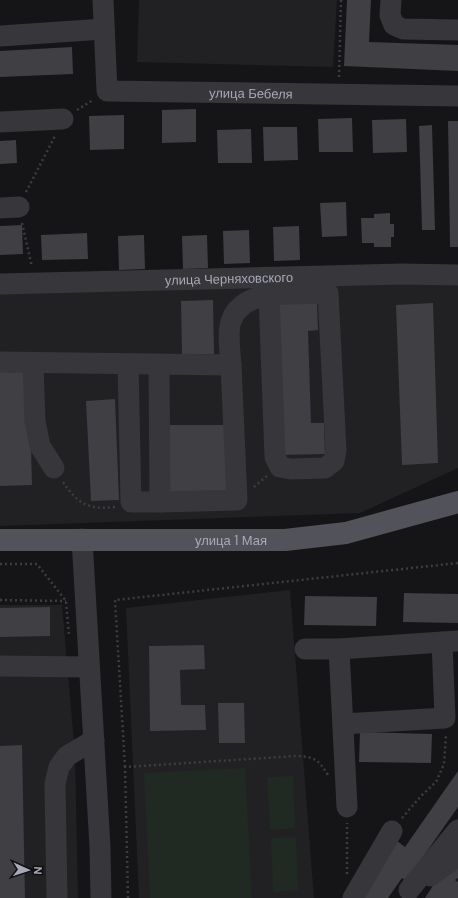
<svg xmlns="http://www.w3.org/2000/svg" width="458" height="898" font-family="'DM Sans',sans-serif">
<rect width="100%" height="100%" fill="#151517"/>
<!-- built -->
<path fill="#212124" d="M139 0H337L333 67 137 62Z
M458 280V468L360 513 0 526V294Z
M290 590 314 898H139L126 608Z
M0 605H62L75 754 78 898H0Z"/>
<!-- green -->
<path fill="#212923" d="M245 768 252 898H150L144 773Z
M293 776 295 828 270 830 267 777Z
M296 837 298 890 273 892 271 838Z"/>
<!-- building -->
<path fill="#3f3f44" d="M347 0H371L369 42 458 45V71L344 66Z
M72 47 73 74 0 77V51Z
M196 109V142L162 143V110Z
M124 115V149L90 150 89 116Z
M352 118 353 152H319L318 119Z
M406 119 407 152 373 153 372 120Z
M448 121H458V247H450Z
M432 125 435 230H422L419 126Z
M263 127H297L298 160 264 161Z
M251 129 252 163H218L217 130Z
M16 140 17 163 0 164V141Z
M346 202 347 236 322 237 320 203Z
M390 213V224H394V237H391V247H374V243H362L361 218H374V214Z
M22 225 23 254 0 255V226Z
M299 226 300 260 274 261 273 227Z
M249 230 250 263 224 264 223 231Z
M87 233 88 259 42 260 41 235Z
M144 235 145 269 119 270 118 236Z
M207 235 208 268 183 269 182 236Z
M213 300 214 354 182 355 181 301Z
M317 301 318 330 308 331 311 423H324L325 454 282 455 278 302Z
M433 303 438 463 402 465 396 305Z
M0 372H29L32 485 0 486Z
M115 399 119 500 91 501 86 401Z
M167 425H227V493H167Z
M404 593 458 594V623L403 622Z
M305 596 377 597 376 626 304 625Z
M50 607V636L0 637V608Z
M204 645 205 669 180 670 181 705H205L206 730 150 731 149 646Z
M218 703H244L245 743H219Z
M360 732 432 734 431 763 359 762Z
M22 745 25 898H0V746Z
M458 771V807L406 881 402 878 388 898H364L396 840 405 847Z
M458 861V878L455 880 458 882V898H425L443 870Z"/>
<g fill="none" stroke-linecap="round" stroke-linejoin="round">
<!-- path -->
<path stroke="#3c3d42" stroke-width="2.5" stroke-dasharray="2 3" stroke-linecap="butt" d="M339 77 341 0
M77 110 93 100
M26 192 55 136
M22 223 32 267
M63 482C78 504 88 510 115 507
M254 487 267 476
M0 564H37L66 601 69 636
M0 600 66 601
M125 767 115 600 458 563
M402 818 421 796 436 782 444 764 446 735
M347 874V823
M128 898 125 767 296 756C315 757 318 759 328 775"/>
<!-- minor -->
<g stroke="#36363b" stroke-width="21">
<path id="s1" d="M103 0 107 91 458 96"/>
<path d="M391 0 390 15 394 25 403 29 458 30"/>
<path d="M0 36 104 29"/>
<path d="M0 122 63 119"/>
<path d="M0 208 19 207"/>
<path id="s2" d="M0 284 402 274 458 275"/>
<path d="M0 362 231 365C230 354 227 328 232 319 235 310 245 302 254 299 274 292 306 294 328 293L336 450 334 461 325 468 291 469 280 467 275 457 269 296"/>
<path d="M33 363 35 421 40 446 54 468"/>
<path d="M128 364 131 502H160"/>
<path d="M159 364 160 502 237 500 231 365"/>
<path d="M82 539 100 847 101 898"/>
<path d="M305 649H339L458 641"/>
<path d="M339 649 347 807"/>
<path d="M0 666 89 667"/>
<path d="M343 724 445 718 442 642"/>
<path d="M430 876 458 856"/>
<path d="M409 890 458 830"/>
<path d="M57 898 55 784 59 767 67 756 94 740"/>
<path d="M353 898 392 831"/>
</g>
<!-- major -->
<path stroke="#52525a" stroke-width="22" id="s3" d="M0 540H285L346 533 458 502"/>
</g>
<g text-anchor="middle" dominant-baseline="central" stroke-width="3" stroke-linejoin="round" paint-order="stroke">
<!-- street labels -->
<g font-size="13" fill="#a7a9b6" stroke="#101012">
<text stroke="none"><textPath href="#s1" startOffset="235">улица Бебеля</textPath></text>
<text stroke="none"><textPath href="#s2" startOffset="229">улица Черняховского</textPath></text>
<text stroke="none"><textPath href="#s3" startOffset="231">улица 1 Мая</textPath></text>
</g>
</g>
<!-- north arrow -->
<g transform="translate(28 870) rotate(93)" stroke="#101012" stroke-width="3" paint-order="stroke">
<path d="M0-3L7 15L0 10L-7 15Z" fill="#a7a9b6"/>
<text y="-6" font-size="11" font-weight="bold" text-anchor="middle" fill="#a7a9b6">N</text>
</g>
</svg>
